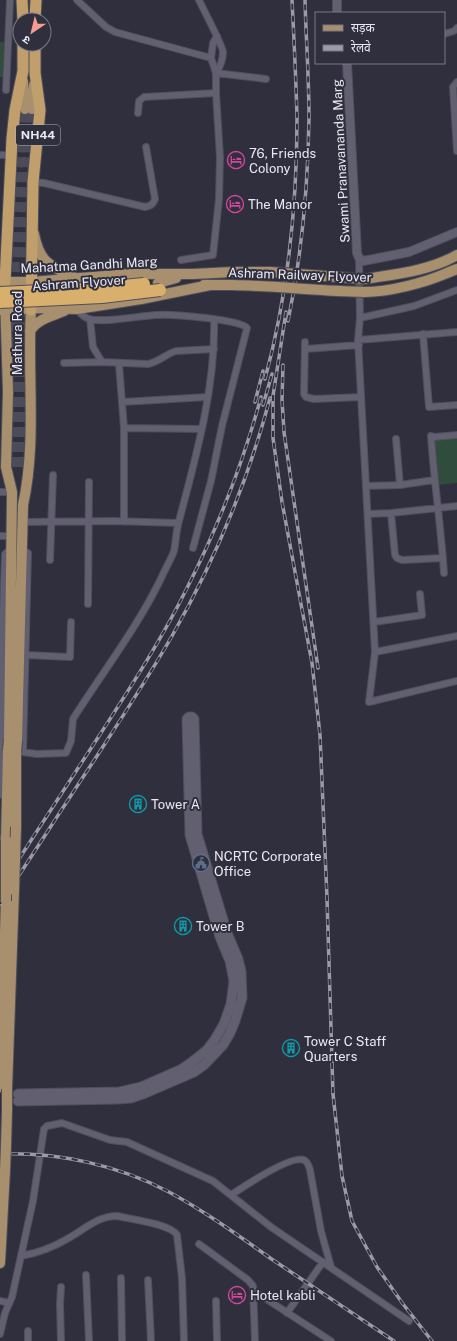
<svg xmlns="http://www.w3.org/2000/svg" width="457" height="1341" font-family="'Public Sans','Noto Sans Devanagari',sans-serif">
<rect width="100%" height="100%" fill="#302f3e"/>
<!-- green -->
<path fill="#304c3c" d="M0 42H9L7 77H0Z
M457 436V483L436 485 431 438Z"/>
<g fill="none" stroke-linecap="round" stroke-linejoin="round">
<!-- primary-tunnel -->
<path stroke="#4c4b59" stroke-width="10" stroke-dasharray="10 5" stroke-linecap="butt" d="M14 467 13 279 18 169 25 109
M22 467 23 313 21 280 25 171 32 109"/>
<!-- minor casing -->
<g stroke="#4f4e5b" stroke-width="8">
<path id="minor" d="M77 0 106 27 115 32 211 58
M199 0C203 9 223 46 223 52 223 60 220 67 216 73
M444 34 454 31 457 28
M216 73 266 79
M457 82 453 87 457 151
M6 90 10 0
M138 113 139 101 144 97 216 93
M0 155H11
M33 182 44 183 145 207C150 206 153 205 155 199L146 147
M359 258 360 318 358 340 457 332
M181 260 213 255 219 199 220 157 216 93V73L211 58 213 43 217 36
M77 309C80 313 83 317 89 319 103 323 139 316 156 315 171 314 239 319 247 328L222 426 211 481 193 548
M360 318 414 306 457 290
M90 319 93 347 102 362
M423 334 429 407 457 405
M358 340 375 652 369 702 457 681
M305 342 304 394 306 397 314 399 361 397
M305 349 359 345
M64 363 102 362 148 364C159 362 166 354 176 351L214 349
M119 364 124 428V522
M122 402 207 397
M124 428 201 429
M396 439 400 485
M366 486 400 485 434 480
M0 492H12
M391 513 395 555 397 558 402 560 443 558
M368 514 391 513 457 506
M23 522 113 521 178 523
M0 536H11
M22 550 28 553 23 752
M50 560 53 475
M444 573C441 527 434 481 431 436L434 437 457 435
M88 604 89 482
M374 622 422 615 420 594
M375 652 457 636
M26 655 70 657 71 622
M0 749 37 754 66 753 71 741 73 719C104 670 141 623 165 570 168 564 172 557 174 551 176 541 176 531 179 521 196 457 216 385 214 319
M2 795 3 611 5 554 11 549
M0 849 2 838
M231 1195C243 1187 291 1155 304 1160 308 1162 309 1166 310 1170L321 1231 331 1267
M199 1244 248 1280 253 1286 255 1341
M21 1256C38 1253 52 1248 67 1239 84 1230 97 1216 117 1216 130 1219 171 1224 177 1235L182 1278 184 1341
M86 1275 89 1341
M121 1278 122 1341
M148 1280 151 1341
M61 1287 60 1304 61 1341
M254 1291 331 1341
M0 1301 9 1303
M216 1301 217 1341
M287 1313 323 1262
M28 1331V1341
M0 1334 5 1313 12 1297 33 1201 44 1129 47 1126 62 1123 110 1140 127 1142 213 1181 271 1227 409 1321"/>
</g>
<!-- tertiary casing -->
<g stroke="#4f4e5b" stroke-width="10">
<path id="tertiary" d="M337 0V13
M347 63 357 253 359 258 363 261 409 252 457 232"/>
</g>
<!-- secondary casing -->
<g stroke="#4f4e5b" stroke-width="11">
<path id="secondary" d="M18 1094 119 1092 141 1087 182 1069 192 1062 207 1050 214 1041 224 1024 231 1004 234 981 230 961 220 937 190 835 187 719 189 717H192L194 719 197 834 227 933 238 959 241 971 242 998 235 1021 230 1033 223 1045 205 1064 194 1072 143 1094 131 1098 117 1099 18 1101"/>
</g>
<!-- primary casing -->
<g stroke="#4f4e5b" stroke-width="12">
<path id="primary" d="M23 81 25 109
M32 109 34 85
M34 234C40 264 50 265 75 278
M447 273 457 269
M365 279C396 274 429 271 457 255
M0 282H31L130 274H193L233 272
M158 283 176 278
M204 285H232
M5 296 8 392 6 467 12 492 9 740
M0 310 44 308 77 309 141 299 210 285
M30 331C37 319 52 316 64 311
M17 740 23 505C37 441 27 375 31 310
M16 827V752
M6 840 8 751
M0 1087 6 901
M7 1089 14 890
M6 1146 7 1110
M0 1263 5 1170"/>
</g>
<!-- trunk casing -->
<g stroke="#4f4e5b" stroke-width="13">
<path id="trunk" d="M22 0 23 20
M35 20 36 0
M5 282 12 139 15 110 23 71V44
M31 310 33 182 40 110 35 73V44"/>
</g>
<!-- minor -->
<use href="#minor" stroke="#615f70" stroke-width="6"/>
<!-- tertiary -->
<use href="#tertiary" stroke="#615f70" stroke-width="8"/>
<!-- secondary -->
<use href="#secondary" stroke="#615f70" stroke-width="9"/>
<!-- primary -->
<use href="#primary" stroke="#a88f6e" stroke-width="10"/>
<!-- trunk -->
<use href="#trunk" stroke="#c09f6d" stroke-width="11"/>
<!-- rail casing -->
<g stroke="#9b9aa6" stroke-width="3.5">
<path id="rail" d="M286 312 273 396V438L282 502 312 663 320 735 327 898 333 1094 342 1176 352 1221 377 1267 403 1304 432 1341
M288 321C302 254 308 186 309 118 309 79 306 39 305 0
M283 365 282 400 284 432 318 668
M265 379C288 294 297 206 297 118 296 79 294 39 292 0
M255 402 263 371
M263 405 272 374
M0 888C33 837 66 786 99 736 130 688 162 639 187 588 218 527 243 463 261 397
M0 904C32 856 63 807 95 759 121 719 148 678 172 636 214 562 248 481 270 398
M0 1154C58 1152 118 1165 169 1192 206 1212 239 1236 273 1260 313 1287 353 1314 394 1341"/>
</g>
<!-- rail -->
<use href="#rail" stroke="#302f3e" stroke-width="2" stroke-dasharray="6" stroke-linecap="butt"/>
<!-- primary-bridge casing -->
<g stroke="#4f4e5b" stroke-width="12" stroke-linecap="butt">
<path id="primary-bridge" d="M233 272H270L365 279
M232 285C276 286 320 291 364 292 389 292 424 283 447 273
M8 751 9 740
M16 752 17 740
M6 840V901
M14 890 16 827
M7 1110V1089
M5 1170 6 1146"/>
</g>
<!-- motorway-bridge casing -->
<g stroke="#4f4e5b" stroke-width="14" stroke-linecap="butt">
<path id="motorway-bridge" d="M0 293 102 288 144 284
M0 302 102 297 160 290"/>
</g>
<!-- primary-bridge -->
<use href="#primary-bridge" stroke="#a88f6e" stroke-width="10"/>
<!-- motorway-bridge -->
<use href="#motorway-bridge" stroke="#d8af6c" stroke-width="12"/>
</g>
<!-- icons -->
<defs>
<g id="hotel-ring" transform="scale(0.9)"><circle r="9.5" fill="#302f3e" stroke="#d1479c" stroke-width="1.5"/><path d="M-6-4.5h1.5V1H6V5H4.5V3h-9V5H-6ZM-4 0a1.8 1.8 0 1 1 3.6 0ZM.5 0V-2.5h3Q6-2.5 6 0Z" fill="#d1479c"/></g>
<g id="building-ring" transform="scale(0.9)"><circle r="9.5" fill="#302f3e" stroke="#0f9aa8" stroke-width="1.5"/><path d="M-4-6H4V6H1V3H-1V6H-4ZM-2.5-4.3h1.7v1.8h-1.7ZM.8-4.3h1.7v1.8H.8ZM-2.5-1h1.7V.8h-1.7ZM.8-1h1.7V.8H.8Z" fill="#0f9aa8"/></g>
<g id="civic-ring" transform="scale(0.9)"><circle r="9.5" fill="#302f3e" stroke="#5c6f8a" stroke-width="1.5"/><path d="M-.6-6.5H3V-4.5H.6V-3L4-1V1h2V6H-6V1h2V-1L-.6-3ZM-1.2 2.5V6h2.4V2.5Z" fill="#5c6f8a"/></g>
</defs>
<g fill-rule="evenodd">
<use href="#hotel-ring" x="236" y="160"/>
<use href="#hotel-ring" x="235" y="204"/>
<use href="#building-ring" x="138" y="804"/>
<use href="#civic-ring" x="201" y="863"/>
<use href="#building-ring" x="183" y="926"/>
<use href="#building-ring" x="291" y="1048"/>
<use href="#hotel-ring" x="237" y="1295"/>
</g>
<g text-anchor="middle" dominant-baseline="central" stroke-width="4" stroke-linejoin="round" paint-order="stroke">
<!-- shield labels -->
<rect fill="#302f3e" stroke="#b2b1bd" stroke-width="1" x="16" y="125" width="44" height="20" rx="3"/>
<g font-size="12" font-weight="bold" fill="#eae9f3">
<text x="38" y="135">NH44</text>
</g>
<!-- poi labels -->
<g font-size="13" fill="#eae9f3" stroke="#302f3e" text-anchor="start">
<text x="249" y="153">76, Friends<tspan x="249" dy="15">Colony</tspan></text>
<text x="248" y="204">The Manor</text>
<text x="151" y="804">Tower A</text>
<text x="214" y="856">NCRTC Corporate<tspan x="214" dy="15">Office</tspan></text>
<text x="196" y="926">Tower B</text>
<text x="304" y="1041">Tower C Staff<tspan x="304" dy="15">Quarters</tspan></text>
<text x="250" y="1295">Hotel kabli</text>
</g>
<!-- street labels -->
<g font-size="13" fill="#eae9f3" stroke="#302f3e">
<text transform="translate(341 161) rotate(-93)">Swami Pranavananda Marg</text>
<text transform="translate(89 265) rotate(-3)">Mahatma Gandhi Marg</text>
<text transform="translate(300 275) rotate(2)">Ashram Railway Flyover</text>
<text transform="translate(79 283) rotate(-4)">Ashram Flyover</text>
<text transform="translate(17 333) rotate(-90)">Mathura Road</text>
</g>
</g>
<!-- legend -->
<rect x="315" y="12" width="130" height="52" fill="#302f3e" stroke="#7a7986"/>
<rect x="323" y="25" width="20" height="6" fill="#a88f6e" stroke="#7a7986"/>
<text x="351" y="32" font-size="12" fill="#eae9f3">सड़क</text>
<rect x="323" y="45" width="20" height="6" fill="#9b9aa6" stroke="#7a7986"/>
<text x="351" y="52" font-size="12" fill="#eae9f3">रेलवे</text>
<!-- north arrow -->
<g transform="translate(32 32) rotate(215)"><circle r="19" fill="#302f3e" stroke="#7a7986"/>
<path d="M0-3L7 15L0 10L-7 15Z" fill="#f59d90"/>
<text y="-6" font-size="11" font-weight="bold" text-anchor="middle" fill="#eae9f3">उ</text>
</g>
</svg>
